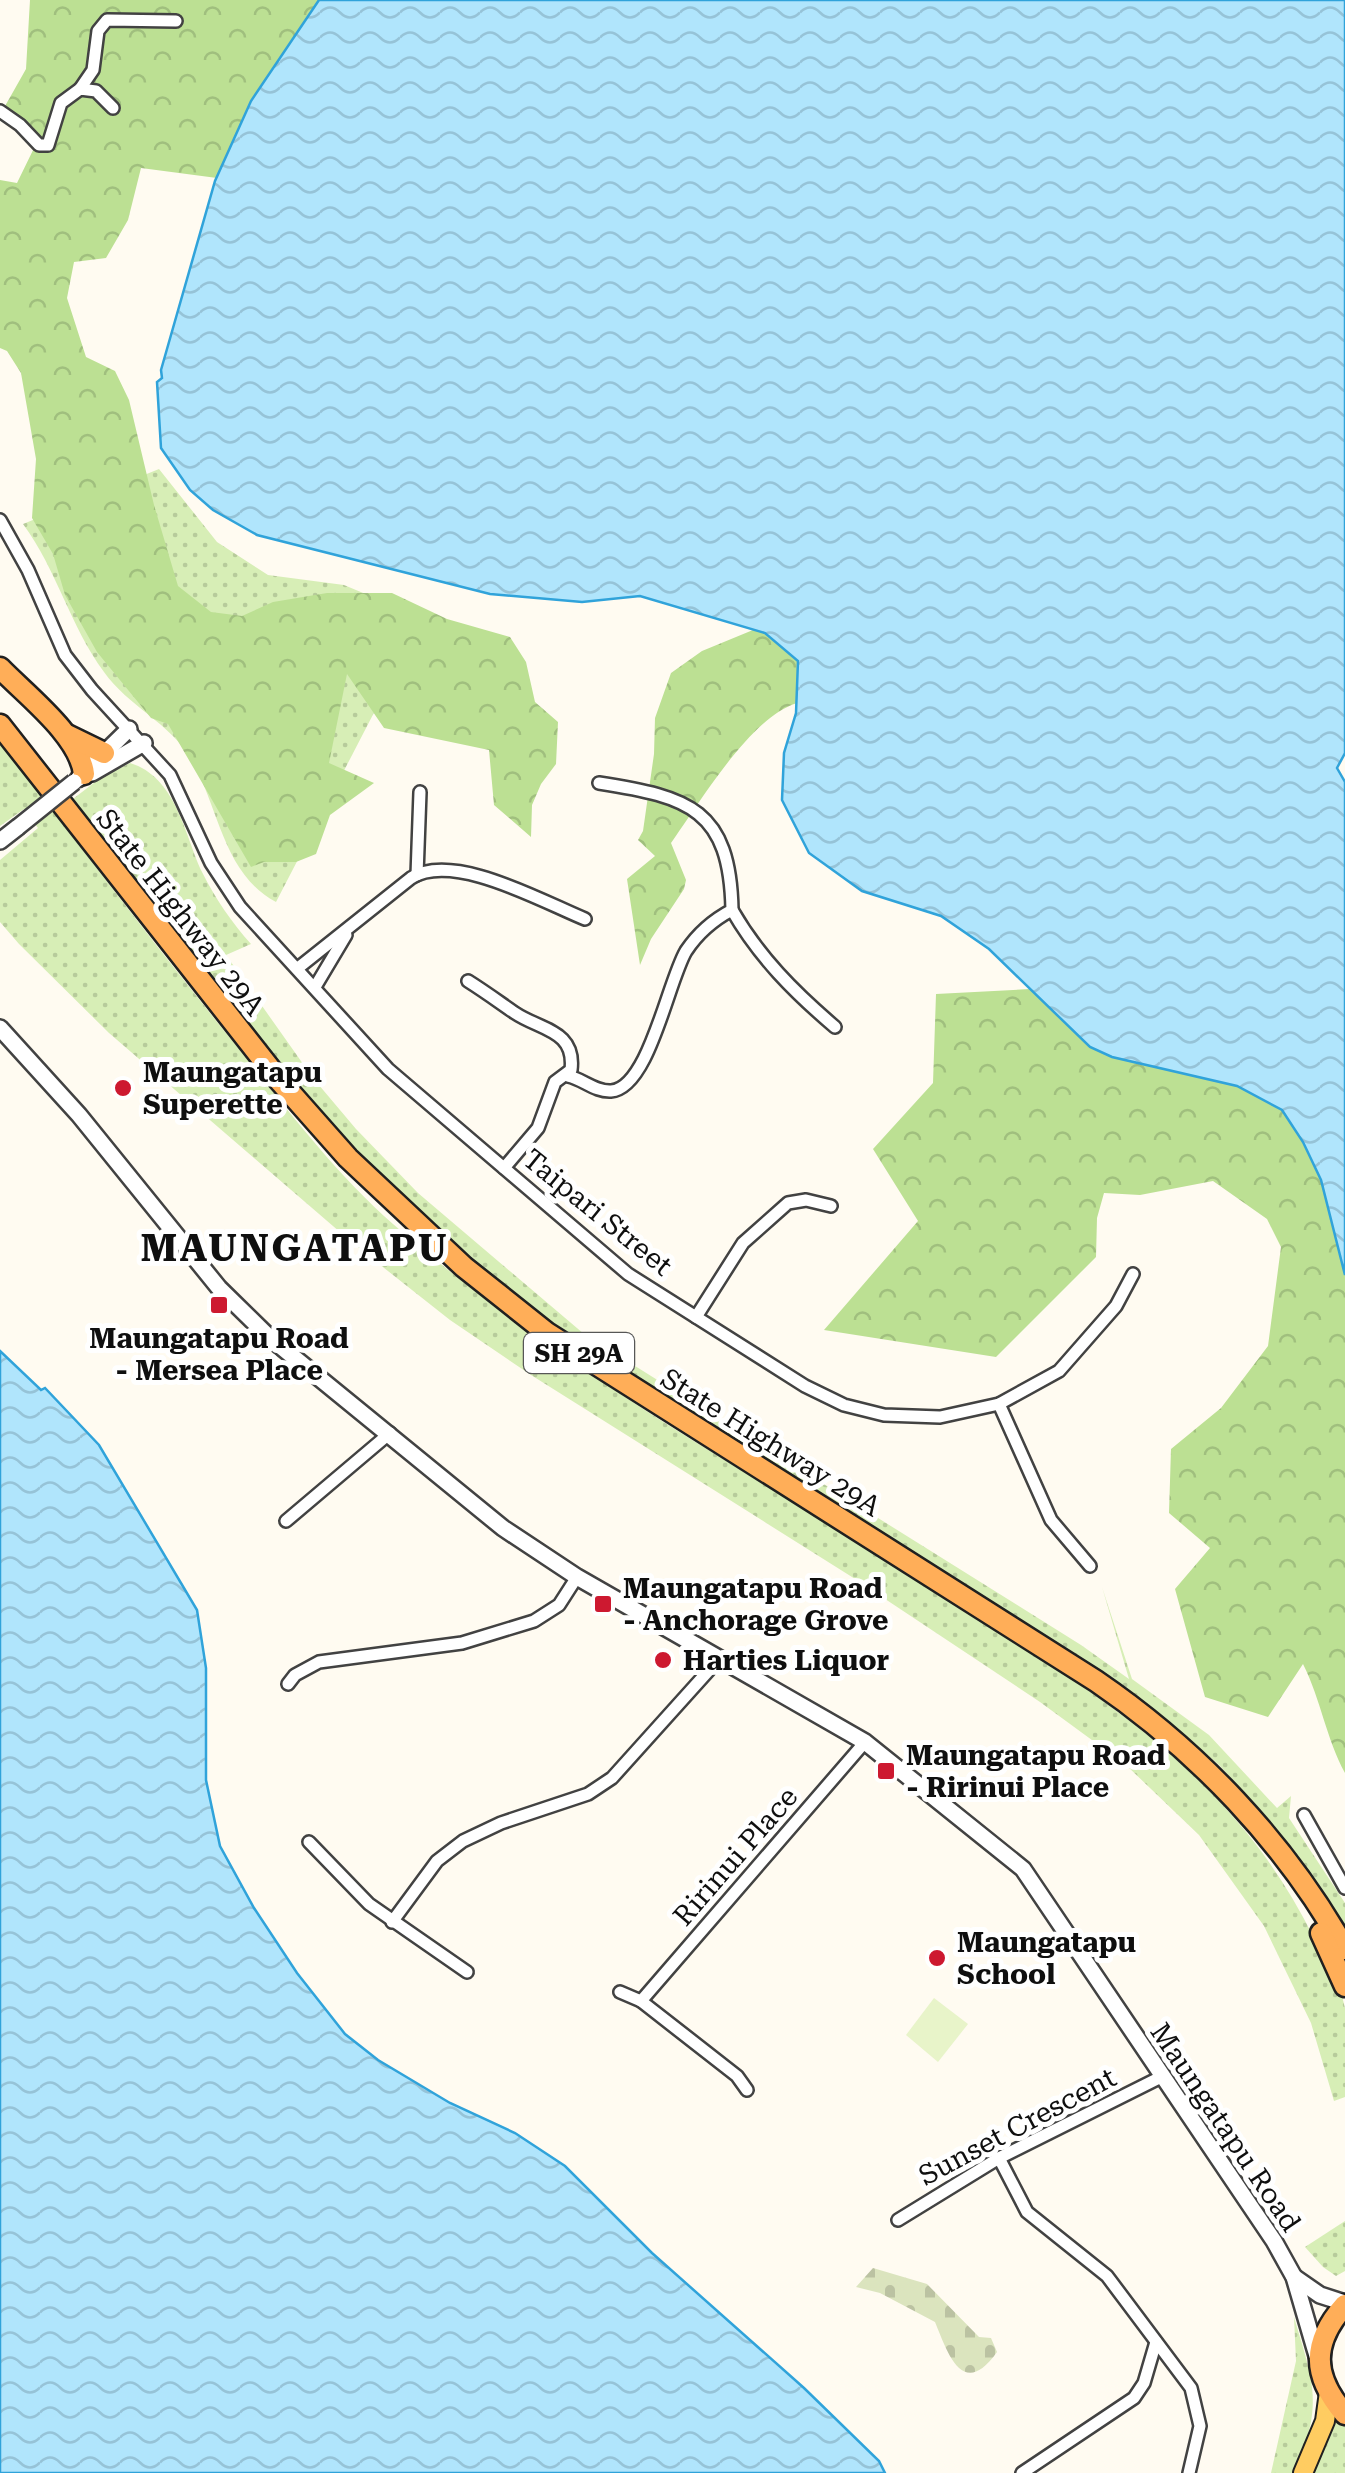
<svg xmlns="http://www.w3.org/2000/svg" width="1345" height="2473" viewBox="0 0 1345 2473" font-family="'Roboto Serif',serif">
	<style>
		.grass { fill: url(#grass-dots) }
		.forest { fill: url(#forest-crowns) }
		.cemetery { fill: url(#cemetery-stones) }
		.pitch { fill: #e8f4c9 }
		.water { fill: url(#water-waves); stroke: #30a3da; stroke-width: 2.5 }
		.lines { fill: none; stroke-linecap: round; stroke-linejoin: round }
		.minor-casing { stroke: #424242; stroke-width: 16 }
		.tertiary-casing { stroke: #424242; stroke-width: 20 }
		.primary-casing { stroke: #202020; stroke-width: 22 }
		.trunk-casing { stroke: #202020; stroke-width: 25 }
		.minor { stroke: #fff; stroke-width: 11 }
		.tertiary { stroke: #fff; stroke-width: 15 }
		.primary { stroke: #ffcc61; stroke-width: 18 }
		.trunk { stroke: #ffae58; stroke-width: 20 }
		.tertiary-bridge-casing { stroke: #424242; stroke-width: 20; stroke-linecap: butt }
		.tertiary-bridge { stroke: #fff; stroke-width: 15 }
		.poi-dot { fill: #cd1930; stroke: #fff; stroke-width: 4 }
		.labels { text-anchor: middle; stroke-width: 10; stroke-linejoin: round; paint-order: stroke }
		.shield { fill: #fff; stroke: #575757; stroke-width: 2.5 }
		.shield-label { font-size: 25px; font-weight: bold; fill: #0f0f0f }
		.street-label { font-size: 28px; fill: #0f0f0f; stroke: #fff }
		.poi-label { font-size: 28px; font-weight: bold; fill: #0f0f0f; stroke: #fff; text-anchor: start }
		.district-label { font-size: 38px; font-weight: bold; letter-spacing: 2.5px; fill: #0f0f0f; stroke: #fff }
	</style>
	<defs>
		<pattern id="grass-dots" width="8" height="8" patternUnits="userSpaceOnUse" patternTransform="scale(2.5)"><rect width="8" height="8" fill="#d7eeb6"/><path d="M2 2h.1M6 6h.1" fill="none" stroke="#b7cb9b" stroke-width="1.8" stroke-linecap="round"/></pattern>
		<pattern id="forest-crowns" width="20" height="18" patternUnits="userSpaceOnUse" patternTransform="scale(2.5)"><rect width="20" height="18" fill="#bce093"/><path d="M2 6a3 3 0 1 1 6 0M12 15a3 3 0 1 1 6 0" fill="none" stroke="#a0bf7e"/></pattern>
		<pattern id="cemetery-stones" width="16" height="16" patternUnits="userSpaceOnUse" patternTransform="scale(2.5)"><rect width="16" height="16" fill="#dbe4be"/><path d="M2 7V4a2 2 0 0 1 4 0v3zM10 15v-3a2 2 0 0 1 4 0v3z" fill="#bbc2a2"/></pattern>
		<pattern id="water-waves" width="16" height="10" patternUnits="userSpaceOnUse" patternTransform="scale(2.5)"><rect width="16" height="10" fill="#b0e5fc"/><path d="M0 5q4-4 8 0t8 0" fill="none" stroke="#96c3d7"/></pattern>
	</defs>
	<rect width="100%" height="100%" fill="#fffbf1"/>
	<g class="grass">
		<path d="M159 469 217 542 268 575 344 585 423 618 276 902C223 874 219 807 191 759 170 723 128 706 104 672 70 626 57 570 23 524Z"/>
		<path d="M0 743C81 847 160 952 243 1054 290 1113 336 1174 393 1224 485 1304 586 1373 689 1438 779 1493 867 1550 957 1606 1102 1696 1234 1777 1313 1936 1324 1959 1340 1983 1345 2008 1345 2036 1345 2069 1345 2097L1334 2101 1311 2023 1264 1926 1199 1835 1126 1765 1040 1702 852 1577 531 1375 450 1320 355 1245 109 1033 19 944 0 922V860L38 828 24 809 0 826Z"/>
		<path d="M130 763C176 777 184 833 202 872 215 898 232 923 251 944L226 955 313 1078 356 1129 418 1193 584 1334 1081 1645 1129 1679 1102 1587 1132 1679 1209 1735 1277 1808 1291 1796 1289 1818 1345 1903V1937L1268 1819 1219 1765 1144 1702 1094 1668 825 1503 542 1322 451 1248 352 1154 304 1099 69 802 99 779Z"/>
		<polygon points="1345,2221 1345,2271 1336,2276 1323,2267 1305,2247"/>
		<path d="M1294 2317C1314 2385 1324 2405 1294 2473H1271L1296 2361Z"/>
		<polygon points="1338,2417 1345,2424 1345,2473 1314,2473"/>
	</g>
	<g class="forest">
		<polygon points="30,0 319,0 251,101 217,178 141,168 128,220 106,258 74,262 67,298 86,357 115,371 129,400 154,505 178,586 211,612 242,616 273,602 327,593 392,593 447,619 510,637 526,662 535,702 558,722 556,764 541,784 532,805 531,837 494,805 489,750 384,728 347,674 329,763 374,783 330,815 316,854 296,862 264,862 251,867 168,724 151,718 97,652 65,595 53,554 32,518 36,459 21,373 7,351 0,348 0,180 17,183 37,142 0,115 26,69"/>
		<path d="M753 630 765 633 798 660 797 703C750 717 699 804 671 843L686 880 684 889 651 939 640 965 627 879 655 856 638 840 643 831 654 754 655 718 671 673 702 651Z"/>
		<path d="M1030 989 1090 1047 1112 1057 1237 1086 1282 1110 1303 1142 1321 1180 1345 1275V1773C1326 1738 1321 1700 1303 1664L1268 1717 1205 1697 1175 1589 1210 1548 1169 1513 1171 1449 1221 1408 1268 1346 1281 1247 1267 1219 1213 1181 1140 1195 1104 1193 1097 1218 1096 1257 996 1357 824 1330 918 1221 873 1149 933 1083 936 994Z"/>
	</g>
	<path class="cemetery" d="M873 2268 927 2284 979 2337 991 2338 997 2352C963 2400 948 2354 935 2322L880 2293 856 2287Z"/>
	<polygon class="pitch" points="934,1998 968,2024 938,2062 906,2035"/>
	<g class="water">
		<polygon points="319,0 1345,0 1345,753 1337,768 1345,782 1345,1275 1321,1180 1303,1142 1282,1110 1237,1086 1112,1057 1090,1047 989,949 941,916 862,891 809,853 782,800 784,753 796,713 798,661 765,633 640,596 582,602 490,594 257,535 213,510 190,490 161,448 157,382 162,378 161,370 215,181 251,101"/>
		<polygon points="0,1351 41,1390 45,1388 99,1445 197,1610 206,1668 206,1780 220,1846 254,1908 297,1973 345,2034 378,2060 450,2103 515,2133 565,2166 652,2253 804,2388 879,2461 885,2473 0,2473"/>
	</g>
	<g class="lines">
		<g class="minor-casing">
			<g id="minor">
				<polyline points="80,89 93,70 98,31 107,20 176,21"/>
				<polyline points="0,111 20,125 39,145 48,145 61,103 80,89 96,91 113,108"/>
				<polyline points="0,520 28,570 65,655 92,690 170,775 211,863 240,907 388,1069 628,1274 805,1386 844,1405 884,1415 940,1417 999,1404 1059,1371 1116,1306 1133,1274"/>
				<polyline points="417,875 420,792"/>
				<path d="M732 910C759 957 794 992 835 1027"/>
				<path d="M298 968 411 878C453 851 543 902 585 919"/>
				<path d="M468 981C484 991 499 1002 515 1013 540 1030 576 1030 571 1070L555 1082 538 1128 504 1168"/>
				<polyline points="315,987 346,935"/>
				<path d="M568 1076C583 1079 595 1092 611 1091 649 1088 668 981 686 951 698 933 713 920 732 910 730 809 689 797 599 783"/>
				<polyline points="696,1317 743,1243 788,1203 806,1200 831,1206"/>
				<polyline points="999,1404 1051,1520 1090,1566"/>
				<polyline points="286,1521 390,1433"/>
				<polyline points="288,1684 295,1675 319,1662 462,1643 534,1621 559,1605 577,1577"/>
				<polyline points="1304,1815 1345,1888"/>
				<polyline points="309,1842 369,1904 467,1972"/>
				<polyline points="392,1922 437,1861 463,1841 501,1823 588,1794 612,1778 720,1658"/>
				<polyline points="620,1992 641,2001 737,2076 747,2090"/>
				<polyline points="641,2001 865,1742"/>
				<polyline points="999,2158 1027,2212 1107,2276 1191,2388 1200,2426 1189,2473"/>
				<polyline points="898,2220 999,2158 1161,2077"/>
				<polyline points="1022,2473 1134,2398 1144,2383 1156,2342"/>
			</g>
		</g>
		<g class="tertiary-casing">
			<g id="tertiary">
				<polyline points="92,773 144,743"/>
				<polyline points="78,779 129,729"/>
				<polyline points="0,841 18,827"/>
				<polyline points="0,1028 79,1115 219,1288 269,1337 503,1528 577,1577 865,1742 1023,1869 1274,2241 1294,2277 1317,2356"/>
				<polyline points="1294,2277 1320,2295 1345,2303"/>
			</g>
		</g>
		<g class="primary-casing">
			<polyline id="primary" points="1303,2473 1325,2421 1329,2392"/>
		</g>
		<g class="trunk-casing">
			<g id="trunk">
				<path d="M0 668C26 695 80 736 84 774"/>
				<path d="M0 725 279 1080 348 1158 464 1267 547 1333 1096 1681C1197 1750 1285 1842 1345 1949"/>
				<polyline points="67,735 104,753"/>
				<polyline points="1321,1933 1345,1986"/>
				<path d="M1345 2305C1311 2343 1312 2376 1345 2414"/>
			</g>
		</g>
		<use href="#minor" class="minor"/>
		<use href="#tertiary" class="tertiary"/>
		<use href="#primary" class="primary"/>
		<use href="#trunk" class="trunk"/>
		<g class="tertiary-bridge-casing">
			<polyline id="tertiary-bridge" points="18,827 74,782"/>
		</g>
		<use href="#tertiary-bridge" class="tertiary-bridge"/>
	</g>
	<g class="poi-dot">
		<circle cx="123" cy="1088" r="10"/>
		<rect x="209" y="1295" width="20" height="20" rx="5"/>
		<rect x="593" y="1594" width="20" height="20" rx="5"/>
		<circle cx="663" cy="1660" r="10"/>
		<rect x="876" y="1761" width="20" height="20" rx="5"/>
		<circle cx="937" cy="1958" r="10"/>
	</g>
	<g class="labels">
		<rect class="shield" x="524" y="1333" width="110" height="40" rx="8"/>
		<g class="shield-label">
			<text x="579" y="1362">SH 29A</text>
		</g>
		<g class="street-label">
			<text transform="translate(181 912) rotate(52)" y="10">State Highway 29A</text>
			<text transform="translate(598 1212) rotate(39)" y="10">Taipari Street</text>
			<text transform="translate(771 1442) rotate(32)" y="10">State Highway 29A</text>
			<text transform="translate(735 1856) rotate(-49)" y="10">Ririnui Place</text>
			<text transform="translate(1017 2126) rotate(-28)" y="10">Sunset Crescent</text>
			<text transform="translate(1226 2127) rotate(56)" y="10">Maungatapu Road</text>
		</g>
		<g class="poi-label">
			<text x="143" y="1082">Maungatapu<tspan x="143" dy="32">Superette</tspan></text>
			<text x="219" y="1348" text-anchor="middle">Maungatapu Road<tspan x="219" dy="32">- Mersea Place</tspan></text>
			<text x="623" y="1598">Maungatapu Road<tspan x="623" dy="32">- Anchorage Grove</tspan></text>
			<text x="683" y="1670">Harties Liquor</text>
			<text x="906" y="1765">Maungatapu Road<tspan x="906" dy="32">- Ririnui Place</tspan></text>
			<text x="957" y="1952">Maungatapu<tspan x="957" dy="32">School</tspan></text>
		</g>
		<g class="district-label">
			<text x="295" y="1261">MAUNGATAPU</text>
		</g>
	</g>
</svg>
